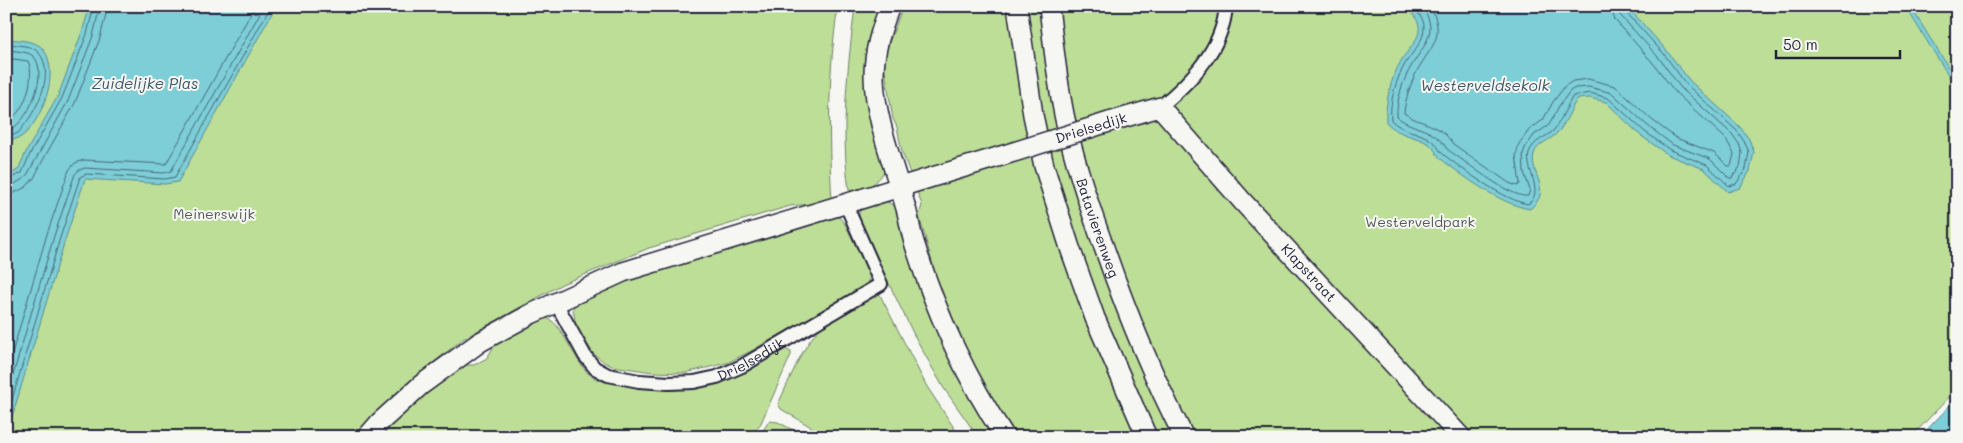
<svg xmlns="http://www.w3.org/2000/svg" width="1963" height="443" viewBox="0 0 1963 443" font-family="Mali,sans-serif">
	<style>
		.green { fill: #bdde97; stroke: #708069 }
		.water { fill: #7dced6; stroke: #598998 }
		.lines { fill: none; stroke-linecap: round; stroke-linejoin: round }
		.shore { stroke: #466779; stroke-width: 1 }
		.street-casing { stroke: #22223b; stroke-width: 16 }
		.secondary-casing { stroke: #22223b; stroke-width: 22 }
		.street { stroke: #f6f6f2; stroke-width: 12 }
		.secondary { stroke: #f6f6f2; stroke-width: 19 }
		.secondary-bridge-casing { stroke: #22223b; stroke-width: 22; stroke-linecap: butt }
		.secondary-bridge { stroke: #f6f6f2; stroke-width: 19 }
		.labels { text-anchor: middle; stroke-width: 4; stroke-linejoin: round; paint-order: stroke }
		.street-label { font-size: 14px; fill: #22223b; stroke: #f6f6f2 }
		.park-label { font-size: 14px; fill: #505a57; stroke: #f6f6f2 }
		.water-label { font-size: 15px; font-style: italic; fill: #3d566a; stroke: #f6f6f2 }
	</style>
	<rect width="100%" height="100%" fill="#f6f6f2"/>
	<filter id="ink" filterUnits="userSpaceOnUse"><feTurbulence type="fractalNoise" baseFrequency=".02" numOctaves="2"/><feDisplacementMap in="SourceGraphic" scale="10" xChannelSelector="R" yChannelSelector="G"/><feConvolveMatrix kernelMatrix="1 2 1 2 8 2 1 2 1" color-interpolation-filters="sRGB"/></filter>
	<g filter="url(#ink)">
		<g class="green">
			<path d="M6 6H838C828 71 828 136 832 202L790 206 649 248 562 284 463 339 405 385 354 437H6Z"/>
			<path d="M855 6H883L872 37 886 167C880 181 871 187 857 192L849 190C840 129 848 67 855 6Z"/>
			<polygon points="903,6 1957,6 1957,389 1911,437 1018,437 987,390 967,352 943,300 919,216 922,205 902,152 897,127 893,119 883,59"/>
			<polygon points="886,201 896,207 999,437 978,437 943,387 914,335 859,222 859,211 871,203"/>
			<polygon points="838,216 845,224 871,276 865,286 753,350 727,363 685,373 653,372 612,366 604,362 593,353 576,326 573,309 576,301 624,277"/>
			<path d="M879 293 926 385 960 437H828L781 409 778 404C790 380 804 340 825 324 842 312 861 302 879 293Z"/>
			<path d="M541 318C545 318 548 318 552 321 564 330 575 361 589 374 599 383 613 382 625 384 698 396 723 384 785 349L791 352V355L761 423 750 437H377L448 373 466 365H474L487 358 497 341Z"/>
			<polygon points="769,421 778,422 806,437 759,437"/>
		</g>
		<g class="water">
			<polygon points="90,6 276,6 178,182 165,184 85,179 65,240 6,437 6,176 18,170 26,152 58,96 82,32"/>
			<path d="M1406 6H1627L1667 51 1690 81 1740 127 1749 139 1754 152 1750 171 1740 188 1728 192 1704 169 1668 155 1640 135 1606 102 1590 98 1577 99C1571 109 1564 127 1557 133 1550 141 1537 143 1534 154 1529 175 1554 189 1530 209 1502 205 1464 177 1441 159 1436 155 1435 148 1429 144 1415 135 1400 137 1386 122 1385 101 1391 78 1401 61 1407 50 1421 39 1419 26 1418 19 1411 12 1406 6Z"/>
			<polygon points="1905,6 1910,6 1957,81 1957,89"/>
			<path d="M6 39C17 40 36 40 43 49 61 71 42 122 21 137 18 139 11 140 6 141Z"/>
			<polygon points="1957,398 1957,437 1920,437"/>
		</g>
		<g class="lines">
			<g class="shore">
				<path d="M1413 6C1417 12 1424 19 1424 26 1425 41 1412 52 1405 64 1396 80 1389 102 1391 120 1402 132 1420 131 1432 141 1438 145 1439 151 1444 155 1463 170 1506 201 1528 204 1545 192 1525 170 1529 153 1533 140 1546 138 1554 130 1560 122 1567 106 1573 96L1590 93 1608 98 1644 131 1670 150 1707 165 1729 186 1736 184 1746 169 1749 152 1744 141 1736 130 1686 84 1664 54 1625 11 1624 6"/>
				<path d="M1421 6C1440 30 1425 44 1412 65 1403 79 1396 101 1397 117 1418 132 1432 126 1448 150 1464 160 1511 199 1528 196L1530 190 1524 172 1523 154 1525 148 1534 135 1549 125 1559 106 1570 91 1575 88 1589 87 1612 93 1648 126 1673 145 1710 159 1729 178H1732L1740 167 1742 153 1739 144 1732 134 1681 88 1659 58 1620 15 1618 6"/>
				<path d="M1430 6C1447 38 1431 45 1417 71 1411 83 1405 99 1404 113 1424 127 1438 121 1453 144L1509 183 1517 186 1520 184 1516 155 1519 144 1529 130 1543 120 1553 102 1565 86 1573 81 1588 79 1615 86 1652 120 1676 138 1714 153 1728 166H1731L1734 154 1726 139 1676 93 1653 63 1615 20 1610 6"/>
				<path d="M6 44C16 45 33 45 39 53 55 72 38 108 25 124 23 127 20 131 18 133 15 135 9 135 6 136"/>
				<path d="M6 50C13 51 28 51 33 56 49 70 30 118 14 127 12 129 9 129 6 129"/>
				<path d="M6 58 28 61C36 77 24 117 6 121"/>
				<polyline points="6,180 22,173 30,154 62,98 87,34 94,6"/>
				<polyline points="6,186 13,185 26,177 68,101 93,36 100,6"/>
				<polyline points="6,194 14,193 26,187 34,178 43,160 75,103 100,38 108,6"/>
				<polyline points="6,374 47,234 69,170 75,163 84,160 166,164 255,6"/>
				<polyline points="6,399 54,236 75,174 79,170 85,168 164,173 171,171 264,6"/>
				<polyline points="6,420 60,238 80,177 86,174 165,179 175,177 271,6"/>
			</g>
			<g class="street-casing">
				<g id="street">
					<path d="M1160 107C1191 81 1223 49 1226 6"/>
					<path id="s1" d="M556 303 585 356 595 368 608 375 639 381 669 383 694 382 717 377 742 366 881 284 846 205"/>
				</g>
			</g>
			<g class="secondary-casing">
				<g id="secondary">
					<path d="M890 6C881 29 874 51 874 76 874 115 894 167 905 205 909 217 910 230 914 242 935 310 965 377 1005 437"/>
					<polyline points="1017,6 1033,115 1044,166 1070,248 1095,318 1147,437"/>
					<path id="s2" d="M1049 6C1053 43 1057 82 1065 119 1075 164 1090 209 1106 253 1128 316 1153 377 1184 437"/>
					<path id="s3" d="M1109 122 1160 107 1243 202 1461 437"/>
					<polyline points="367,437 380,422 421,385 480,342 531,314 623,272 1001,156"/>
				</g>
			</g>
			<use href="#street" class="street"/>
			<use href="#secondary" class="secondary"/>
			<g class="secondary-bridge-casing">
				<polyline id="secondary-bridge" points="1001,156 1109,122"/>
			</g>
			<use href="#secondary-bridge" class="secondary-bridge"/>
		</g>
	</g>
	<g class="labels">
		<g class="street-label">
			<text transform="translate(1091 128) rotate(-17)" y="5">Drielsedijk</text>
			<text dy="5" stroke="none"><textPath href="#s2" startOffset="228">Batavierenweg</textPath></text>
			<text dy="5" stroke="none"><textPath href="#s3" startOffset="276">Klapstraat</textPath></text>
			<text dy="5" stroke="none"><textPath href="#s1" startOffset="239">Drielsedijk</textPath></text>
		</g>
		<g class="park-label">
			<text x="214" y="219">Meinerswijk</text>
			<text x="1420" y="227">Westerveldpark</text>
		</g>
		<g class="water-label">
			<text x="145" y="89">Zuidelijke Plas</text>
			<text x="1485" y="91">Westerveldsekolk</text>
		</g>
	</g>
	<rect width="1963" height="443" fill="none" stroke="#f6f6f2" stroke-width="25"/>
	<rect x="12" y="12" width="1938" height="418" fill="none" stroke="#22223b" stroke-width="2" filter="url(#ink)"/>
	<path d="M1776 50v8h124v-8" fill="none" stroke="#22223b" stroke-width="2.5"/>
	<text x="1783" y="50" font-size="15" fill="#22223b" stroke="#f6f6f2" stroke-width="4" paint-order="stroke">50 m</text>
</svg>
